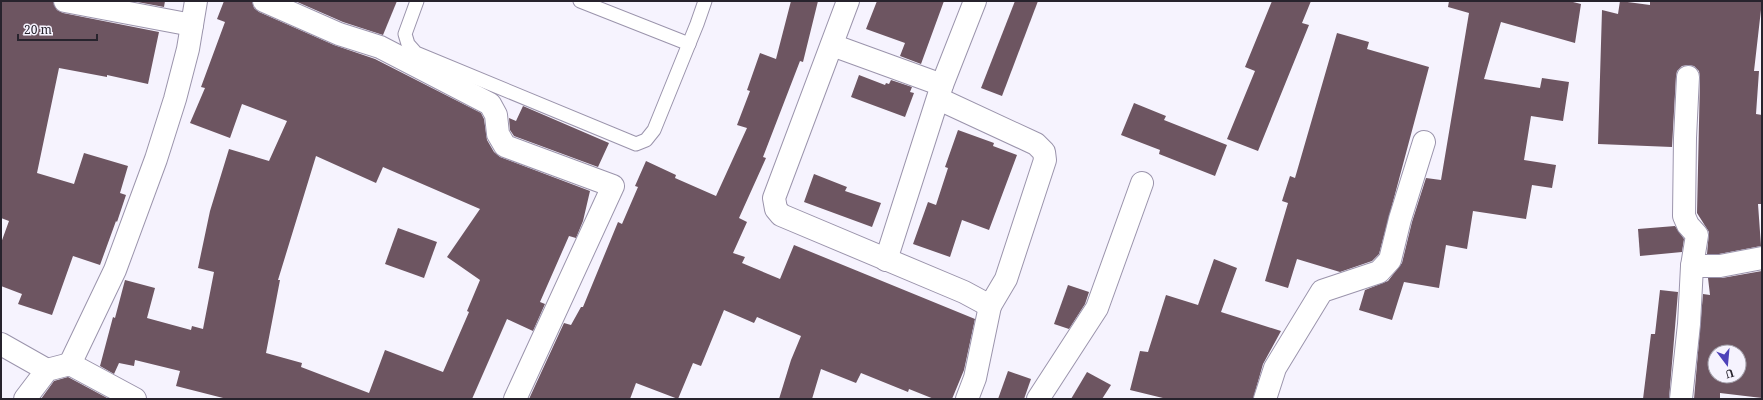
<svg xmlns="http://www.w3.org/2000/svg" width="1763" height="400" viewBox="0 0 1763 400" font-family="'Noto Serif',serif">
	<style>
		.building { fill: #6d5561; fill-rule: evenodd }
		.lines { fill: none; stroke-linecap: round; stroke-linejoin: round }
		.lane-casing { stroke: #9b94ac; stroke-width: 15 }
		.street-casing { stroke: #9b94ac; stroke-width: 24 }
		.lane { stroke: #fff; stroke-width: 13 }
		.street { stroke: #fff; stroke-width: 22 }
	</style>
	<rect width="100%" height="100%" fill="#f6f3fe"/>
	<g class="building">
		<polygon points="1,1 53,1 57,10 63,13 159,32 148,84 107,75 107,77 59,68 37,173 74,184 84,153 128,166 120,193 126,195 117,222 116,221 100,265 73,256 52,315 18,304 22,294 1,286 1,243 9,221 1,218"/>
		<polygon points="132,1 165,1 164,7"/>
		<path d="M224 1H252L254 8 259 12 334 45 375 59 481 113 484 119 487 140 494 152 500 157 590 191 583 221 576 238 569 236 540 302 545 304 533 331 507 319 472 399H227L176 386 180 371 135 360 134 366 119 363 114 374 100 366 113 317 115 318 125 280 155 288 147 318 191 330 192 326 203 329 214 272 198 268 210 211 229 149 269 161 287 121 242 104 230 138 190 123 205 88 201 87 225 22 217 19ZM316 156 376 183 383 167 480 209 447 257 480 280 467 311 469 312 443 372 385 350 369 393 301 367 302 363 266 353 280 280H278Z"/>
		<polygon points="295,1 397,1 383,35 343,22"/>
		<polygon points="791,1 818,1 803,62 800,61 763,157 766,158 739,218 747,222 733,253 745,257 742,263 780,279 794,245 975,319 964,370 952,399 934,399 909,389 908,392 861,373 856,383 821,369 812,399 779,399 791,360 801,336 757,317 754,323 724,310 701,366 693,363 678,399 636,383 630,399 529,399 564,323 571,325 581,307 583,307 618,222 622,224 638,187 635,186 646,161 676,175 675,178 716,196 747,128 737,125 750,91 747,90 760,53 776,59"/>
		<polygon points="877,1 944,1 921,64 900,56 905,43 866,29"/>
		<polygon points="1015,1 1038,1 1002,96 981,88"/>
		<polygon points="1272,1 1311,1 1302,23 1309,25 1258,151 1227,139 1255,71 1245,67"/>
		<polygon points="1449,1 1569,1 1581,4 1575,43 1501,22 1484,79 1540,88 1542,78 1569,82 1563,121 1531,116 1524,160 1556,165 1552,188 1532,185 1526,219 1473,211 1467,249 1446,245 1439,288 1404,282 1392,320 1359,310 1365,290 1388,281 1402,263 1412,222 1426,178 1441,180 1469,13 1448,7"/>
		<polygon points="1620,1 1650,5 1650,1 1762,1 1754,71 1759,71 1756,114 1762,115 1762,204 1758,204 1761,246 1719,254 1707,254 1709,232 1697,213 1700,78 1699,71 1694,66 1688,65 1682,66 1677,71 1676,76 1672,147 1598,144 1602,10 1618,14"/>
		<polygon points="1337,33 1369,42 1367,49 1429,67 1379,254 1372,261 1340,272 1297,259 1288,288 1265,281 1288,203 1282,201 1290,176 1295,178"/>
		<polygon points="859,75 885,85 886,83 889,84 891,80 912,87 910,92 914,93 905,117 851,97"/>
		<polygon points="1134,103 1166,116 1164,120 1227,145 1215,176 1159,154 1160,150 1121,135"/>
		<polygon points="523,106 609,143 598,167 514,136 510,130 509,118 516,121"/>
		<polygon points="958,130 994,143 993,146 1017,155 989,230 962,220 950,257 913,244 928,202 936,205 948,168 945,167"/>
		<polygon points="814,174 847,187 845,191 881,203 872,227 804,202"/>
		<polygon points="1675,226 1684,239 1682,252 1640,256 1638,229"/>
		<polygon points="398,228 437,242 424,278 385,264"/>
		<polygon points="1214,259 1237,268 1221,312 1281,331 1263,364 1253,399 1167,399 1130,390 1140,351 1148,352 1166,295 1198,305"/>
		<path d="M1762 271V398L1720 393V399H1694L1703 294 1710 295 1708 278H1722ZM1715 352H1739V376H1715Z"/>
		<polygon points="1068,285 1089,292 1085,304 1069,329 1054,324"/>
		<polygon points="1660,290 1678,292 1669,399 1643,399 1651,334 1655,334"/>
		<polygon points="1008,371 1031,379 1024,399 998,399"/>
		<polygon points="1087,372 1111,385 1102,399 1071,399"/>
		<polygon points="68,377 109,399 41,399 54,381"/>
	</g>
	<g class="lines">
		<g class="lane-casing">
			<g id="lane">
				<polyline points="417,1 405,34 408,44 416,53 636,144 646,140 654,130 697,24 705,1"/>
				<polyline points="580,1 689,44"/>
			</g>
		</g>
		<g class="street-casing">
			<g id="street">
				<polyline points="65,1 192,25"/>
				<polyline points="264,1 339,34 380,47 490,104 496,115 498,134 505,146 613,186 515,399"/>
				<polyline points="848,1 774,198 776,209 781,215 964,292 990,306 1006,279 1045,160 1044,152 1036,144 939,99"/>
				<polyline points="832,45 942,85"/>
				<polyline points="886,260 942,85 975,1"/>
				<polyline points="1692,266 1720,266 1762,258"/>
				<polyline points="1,344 47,370"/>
				<polyline points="70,364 115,270 156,159 175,99 188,49 196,1"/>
				<polyline points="25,399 47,370 70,364 135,399"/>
				<polyline points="967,399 975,378 990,306"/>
				<polyline points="1038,399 1097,308 1142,183"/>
				<polyline points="1265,399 1275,368 1322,291 1379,272 1390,260 1400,219 1424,142"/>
				<polyline points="1681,399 1689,324 1692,266 1697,235 1688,225 1684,216 1685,138 1688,77"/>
			</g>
		</g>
		<use href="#lane" class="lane"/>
		<use href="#street" class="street"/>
	</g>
	<rect width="1763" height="400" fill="none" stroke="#27232d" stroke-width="4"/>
	<g transform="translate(1727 364) rotate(164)"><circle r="19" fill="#f6f3fe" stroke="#a3a0aa"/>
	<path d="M0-3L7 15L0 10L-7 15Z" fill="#4e42b9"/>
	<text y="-6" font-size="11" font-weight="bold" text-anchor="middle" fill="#27232d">U</text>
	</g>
	<path d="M18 34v6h79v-6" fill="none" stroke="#27232d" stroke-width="2"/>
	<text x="24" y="34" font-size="12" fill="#27232d" stroke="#f6f3fe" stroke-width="3" paint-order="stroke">20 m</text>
</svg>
